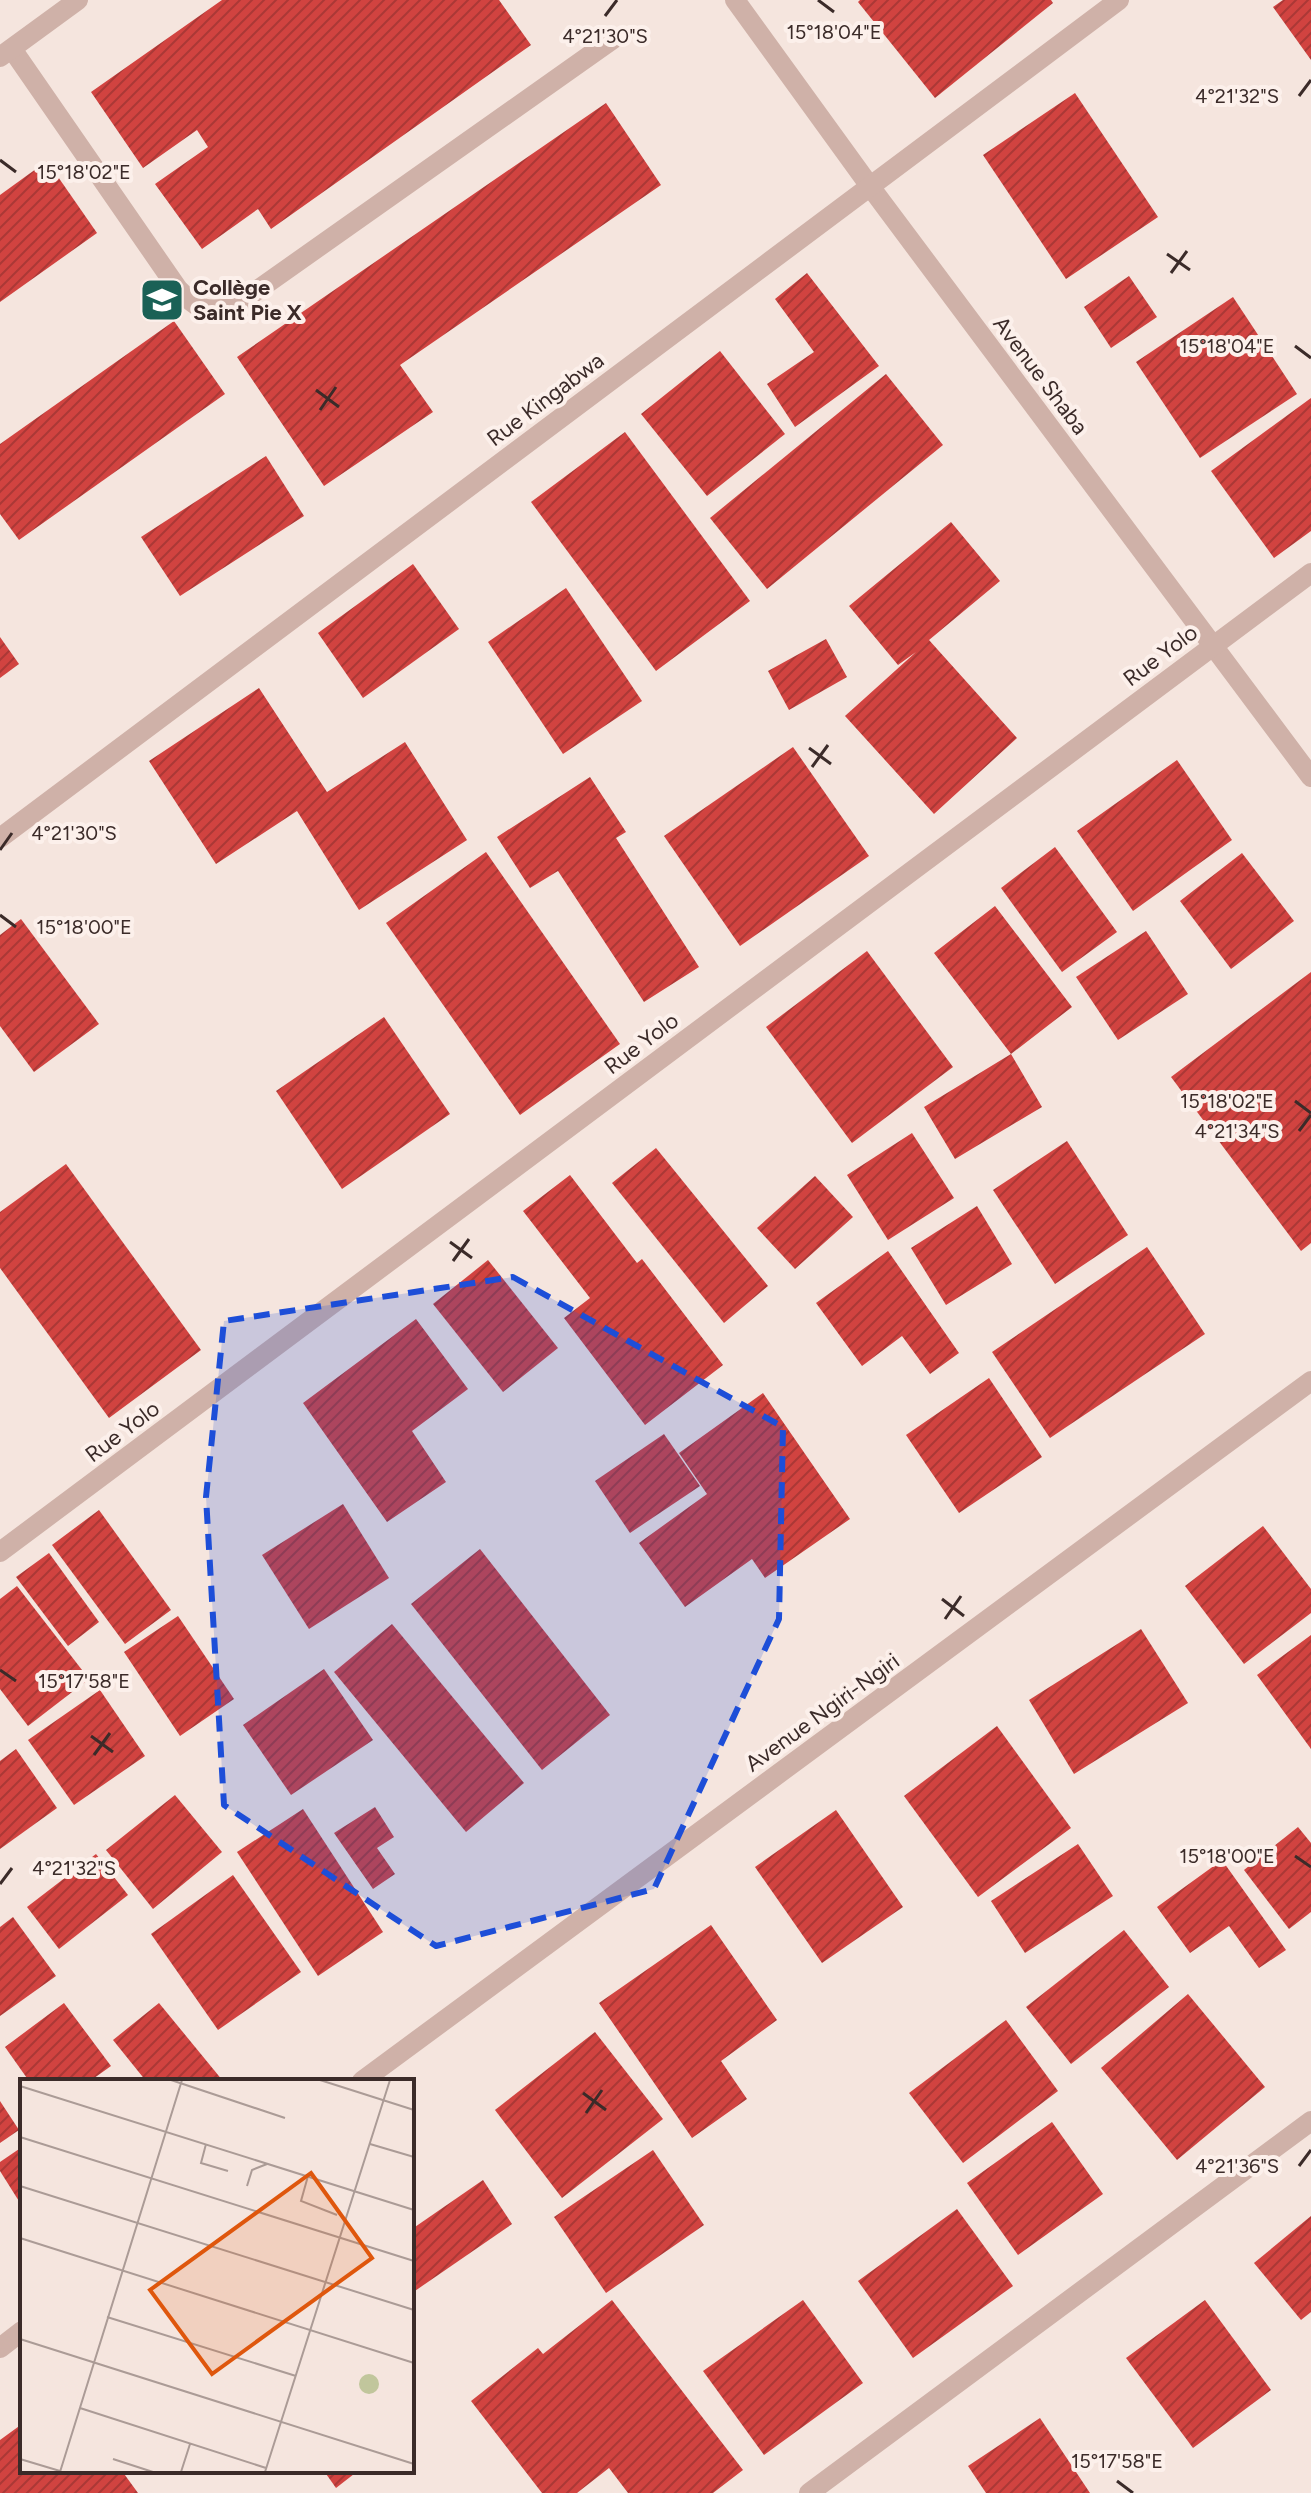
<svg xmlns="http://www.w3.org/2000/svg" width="1311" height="2493" viewBox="0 0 1311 2493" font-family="Figtree,sans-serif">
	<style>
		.building { fill: url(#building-hatch) }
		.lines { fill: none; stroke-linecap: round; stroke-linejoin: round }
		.minor { stroke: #cfb1a8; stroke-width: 20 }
		.marked { fill: #1d4ed8; fill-opacity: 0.2; stroke: #1d4ed8; stroke-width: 6; stroke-dasharray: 16 10; stroke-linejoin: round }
		.ticks { fill: none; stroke: #3b2b29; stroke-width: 3 }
		.labels { text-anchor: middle; stroke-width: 8; stroke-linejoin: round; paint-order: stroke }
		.poi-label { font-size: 22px; font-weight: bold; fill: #3b2b29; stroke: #fcf0eb; text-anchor: start }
		.street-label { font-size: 22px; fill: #3b2b29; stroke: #fcf0eb }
		.inset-road { fill: none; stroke: #ab9b96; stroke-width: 2 }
		.view { fill: #df570d; fill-opacity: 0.15; stroke: #df570d; stroke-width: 4 }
		.inset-edge { fill: none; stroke: #3b2b29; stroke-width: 4 }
		.ticks-label { font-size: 20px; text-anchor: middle; fill: #3b2b29; stroke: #fcf0eb; stroke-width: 8; stroke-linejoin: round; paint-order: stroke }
	</style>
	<defs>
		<pattern id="building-hatch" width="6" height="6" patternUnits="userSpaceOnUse" patternTransform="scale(2)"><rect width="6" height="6" fill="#d14340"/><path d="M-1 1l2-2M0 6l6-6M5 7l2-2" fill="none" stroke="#ab3836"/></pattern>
	</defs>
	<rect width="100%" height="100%" fill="#f5e5de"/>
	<g class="building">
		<polygon points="222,0 499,0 531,45 271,229 258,209 202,249 155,184 208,147 197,130 143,168 91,92"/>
		<polygon points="860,0 1051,0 1053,3 935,98 858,2"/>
		<polygon points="1283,0 1311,0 1311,60 1273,7"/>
		<polygon points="1075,93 1158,217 1066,279 983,155"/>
		<polygon points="606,103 661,185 400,365 433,412 324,486 237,357"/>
		<polygon points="47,161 97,233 0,302 0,195"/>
		<polygon points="807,273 879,366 795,427 767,384 814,352 775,299"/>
		<polygon points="1129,276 1157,317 1111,348 1084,307"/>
		<polygon points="1233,297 1297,394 1200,458 1136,362"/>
		<polygon points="174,321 225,394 19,540 0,514 0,444"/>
		<polygon points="720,351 785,434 707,496 641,414"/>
		<polygon points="886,374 943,445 767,589 710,518"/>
		<polygon points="1311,398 1311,531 1274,558 1211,471"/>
		<polygon points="625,432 750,601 656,671 531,502"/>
		<polygon points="266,456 304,516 180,596 141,537"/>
		<polygon points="951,522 1000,581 929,640 1017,738 934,814 845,716 916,652 898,665 849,606"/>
		<polygon points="413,564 459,629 363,698 318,633"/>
		<polygon points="566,588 642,701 563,754 488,642"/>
		<polygon points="0,637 19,664 0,678"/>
		<polygon points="826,639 847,677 789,710 768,671"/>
		<polygon points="259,688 327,792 405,742 467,840 359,910 297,811 216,864 149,761"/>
		<polygon points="793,747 869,856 740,946 664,836"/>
		<polygon points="1177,760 1232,840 1133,911 1077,831"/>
		<polygon points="590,777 626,832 616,838 699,967 644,1002 558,871 530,888 497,837"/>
		<polygon points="1055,847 1117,932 1062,972 1001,888"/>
		<polygon points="486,852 620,1044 520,1115 386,923"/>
		<polygon points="1242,853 1294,921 1231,969 1180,901"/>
		<polygon points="995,906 1072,1007 1011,1054 1042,1107 955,1159 924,1107 1011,1054 934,953"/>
		<polygon points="21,919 99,1024 34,1072 0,1026 0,935"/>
		<polygon points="1146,931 1188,994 1118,1040 1076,977"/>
		<polygon points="867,951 953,1067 852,1143 766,1027"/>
		<polygon points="1311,972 1311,1243 1301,1251 1171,1077"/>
		<polygon points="384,1017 450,1114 342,1189 276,1091"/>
		<polygon points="912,1133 954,1198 888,1240 847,1175"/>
		<polygon points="1067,1141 1128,1235 1055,1284 993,1190"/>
		<polygon points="656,1148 768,1286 724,1323 612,1183"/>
		<polygon points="66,1164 201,1350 109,1418 0,1268 0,1212"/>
		<polygon points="570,1175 637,1263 642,1259 723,1365 645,1425 564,1318 590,1298 523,1211"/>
		<polygon points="815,1176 853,1217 795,1269 757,1228"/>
		<polygon points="977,1206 1012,1264 946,1305 911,1248"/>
		<polygon points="1147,1247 1205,1334 1050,1438 992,1352"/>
		<polygon points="888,1251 959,1353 930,1374 902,1336 862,1366 816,1303"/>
		<polygon points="488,1260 558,1348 503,1392 433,1304"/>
		<polygon points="416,1319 468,1389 412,1431 446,1482 387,1522 303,1403"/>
		<polygon points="989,1378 1042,1457 959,1513 906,1435"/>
		<polygon points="763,1393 850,1519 765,1578 752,1559 685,1607 639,1543 707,1494 679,1453"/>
		<polygon points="664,1434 700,1486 630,1533 595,1481"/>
		<polygon points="343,1504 389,1578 309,1629 262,1555"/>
		<polygon points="99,1510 171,1610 125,1644 52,1545"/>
		<polygon points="1263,1526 1311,1589 1311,1613 1244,1664 1185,1586"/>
		<polygon points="480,1549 610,1715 542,1770 411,1604"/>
		<polygon points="49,1553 99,1622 68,1646 16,1577"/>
		<polygon points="17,1586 89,1679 28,1726 0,1689 0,1599"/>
		<polygon points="178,1616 234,1699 180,1736 124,1652"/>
		<polygon points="392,1624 524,1783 466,1832 334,1672"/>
		<polygon points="1141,1629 1188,1703 1074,1774 1029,1700"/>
		<polygon points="1311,1635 1311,1749 1257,1675"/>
		<polygon points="324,1669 373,1740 291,1795 243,1725"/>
		<polygon points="100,1690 145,1756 74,1805 28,1740"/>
		<polygon points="997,1726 1071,1828 978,1897 904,1796"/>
		<polygon points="16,1749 57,1808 0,1849 0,1761"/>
		<polygon points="175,1795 222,1852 153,1909 106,1850"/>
		<polygon points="375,1807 394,1837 377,1848 395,1874 373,1889 334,1833"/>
		<polygon points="303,1809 383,1932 318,1976 237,1852"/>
		<polygon points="836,1810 903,1907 822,1963 755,1867"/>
		<polygon points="1298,1827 1311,1843 1311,1912 1289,1929 1244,1870"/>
		<polygon points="1078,1844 1113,1896 1025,1953 991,1901"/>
		<polygon points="96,1854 128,1895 59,1949 27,1907"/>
		<polygon points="1222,1860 1286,1950 1259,1968 1229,1926 1190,1953 1157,1907"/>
		<polygon points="233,1875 301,1972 218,2030 151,1934"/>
		<polygon points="13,1917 56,1976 0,2016 0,1927"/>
		<polygon points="711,1925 777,2020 721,2061 747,2099 692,2138 599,2003"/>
		<polygon points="1124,1930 1169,1987 1071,2064 1026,2007"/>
		<polygon points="1188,1994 1265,2087 1177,2160 1101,2068"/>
		<polygon points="64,2003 111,2066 90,2081 29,2081 5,2047"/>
		<polygon points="159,2003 223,2081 146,2081 113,2040"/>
		<polygon points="1006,2020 1058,2091 963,2163 909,2093"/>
		<polygon points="595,2032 663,2119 562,2198 495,2110"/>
		<polygon points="0,2101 19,2130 0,2143"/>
		<polygon points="1052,2122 1103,2194 1018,2255 967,2183"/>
		<polygon points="22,2147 22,2206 0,2171 0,2162"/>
		<polygon points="653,2150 704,2225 606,2293 554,2217"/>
		<polygon points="483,2180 512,2224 412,2293 412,2229"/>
		<polygon points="957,2209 1013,2286 913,2358 858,2281"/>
		<polygon points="1311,2216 1311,2312 1301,2320 1254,2263"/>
		<polygon points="612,2300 743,2470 713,2493 628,2493 609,2468 577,2493 542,2493 471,2401 538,2348 543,2354"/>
		<polygon points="803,2300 863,2383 764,2455 703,2371"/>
		<polygon points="1205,2300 1271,2390 1193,2448 1126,2358"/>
		<polygon points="1040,2418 1090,2493 986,2493 968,2466"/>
		<polygon points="22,2424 22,2471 122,2471 138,2493 0,2493 0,2440"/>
		<polygon points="324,2471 352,2471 354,2474 336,2488"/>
	</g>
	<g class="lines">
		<g class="minor">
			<polyline points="735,0 869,185 1311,777"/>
			<path d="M12 49 178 289C198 310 204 312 232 308L613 39"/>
			<polyline points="0,57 78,0"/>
			<polyline points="0,838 1119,0"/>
			<polyline points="0,1552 1311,573"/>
			<polyline points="362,2081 1311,1381"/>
			<polyline points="0,2348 22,2331"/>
			<polyline points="809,2493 1311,2121"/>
		</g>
	</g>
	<path class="marked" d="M513 1277 783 1427 779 1619 654 1889 436 1946 224 1805 206 1497 224 1321Z"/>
	<path class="ticks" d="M818 0 834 12M605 16 617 0M1299 96 1311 80M0 160 16 172M1167 254 1190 270M1171 273 1187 251M1295 346 1311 358M316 390 339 407M320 410 336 387M809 748 831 764M812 767 828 745M0 850 12 833M0 915 16 927M1295 1101 1311 1113M1299 1131 1311 1115M450 1242 472 1258M453 1261 469 1239M942 1599 964 1616M945 1619 961 1596M0 1670 16 1681M91 1736 113 1752M94 1755 110 1733M1295 1856 1311 1867M0 1884 12 1868M583 2093 606 2110M586 2113 602 2090M1299 2166 1311 2150M1117 2481 1133 2493"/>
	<defs>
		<g id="school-square" transform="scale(2.3)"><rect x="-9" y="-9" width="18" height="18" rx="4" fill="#1a6156" stroke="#fcf0eb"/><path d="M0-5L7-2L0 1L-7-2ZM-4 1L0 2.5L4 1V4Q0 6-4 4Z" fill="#fff"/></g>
	</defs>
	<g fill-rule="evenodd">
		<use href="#school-square" x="162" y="300"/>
	</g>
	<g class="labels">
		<g class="poi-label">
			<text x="193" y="295">Collège<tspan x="193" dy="25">Saint Pie X</tspan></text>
		</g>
		<g class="street-label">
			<text transform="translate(1041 375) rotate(53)" y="8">Avenue Shaba</text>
			<text transform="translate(545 399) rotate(-37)" y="8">Rue Kingabwa</text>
			<text transform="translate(1160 655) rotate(-37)" y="8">Rue Yolo</text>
			<text transform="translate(641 1043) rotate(-37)" y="8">Rue Yolo</text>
			<text transform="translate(122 1431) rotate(-37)" y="8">Rue Yolo</text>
			<text transform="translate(822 1712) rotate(-36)" y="8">Avenue Ngiri-Ngiri</text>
		</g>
	</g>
	<g transform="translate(20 2079)">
		<rect width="394" height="394" fill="#f5e5de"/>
		<path d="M339 305a10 10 0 1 1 20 0a10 10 0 1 1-20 0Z" fill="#c1c69c"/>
		<path class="inset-road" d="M151 1 265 39M300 1 394 31M0 7 394 131M0 58 394 182M186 65 181 84 208 92M350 65 394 78M288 97 281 122 317 136M0 107 394 231M227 107 232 91 247 85M0 159 394 284M87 238 276 297M0 260 394 385M60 329 246 389M0 380 40 392M93 380 133 393M40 393 162 1M161 393 170 365M245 393 370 1"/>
		<path class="view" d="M291 94 352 179 192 295 130 211Z"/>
		<rect width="394" height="394" class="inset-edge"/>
	</g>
	<g class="ticks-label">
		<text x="834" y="39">15°18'04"E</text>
		<text x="605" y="43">4°21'30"S</text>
		<text x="1237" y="103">4°21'32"S</text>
		<text x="84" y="179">15°18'02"E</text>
		<text x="1227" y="353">15°18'04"E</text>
		<text x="74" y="840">4°21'30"S</text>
		<text x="84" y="934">15°18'00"E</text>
		<text x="1227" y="1108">15°18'02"E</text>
		<text x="1237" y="1138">4°21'34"S</text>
		<text x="84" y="1688">15°17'58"E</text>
		<text x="1227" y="1863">15°18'00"E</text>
		<text x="74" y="1875">4°21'32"S</text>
		<text x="1237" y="2173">4°21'36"S</text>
		<text x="1117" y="2468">15°17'58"E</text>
	</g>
</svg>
